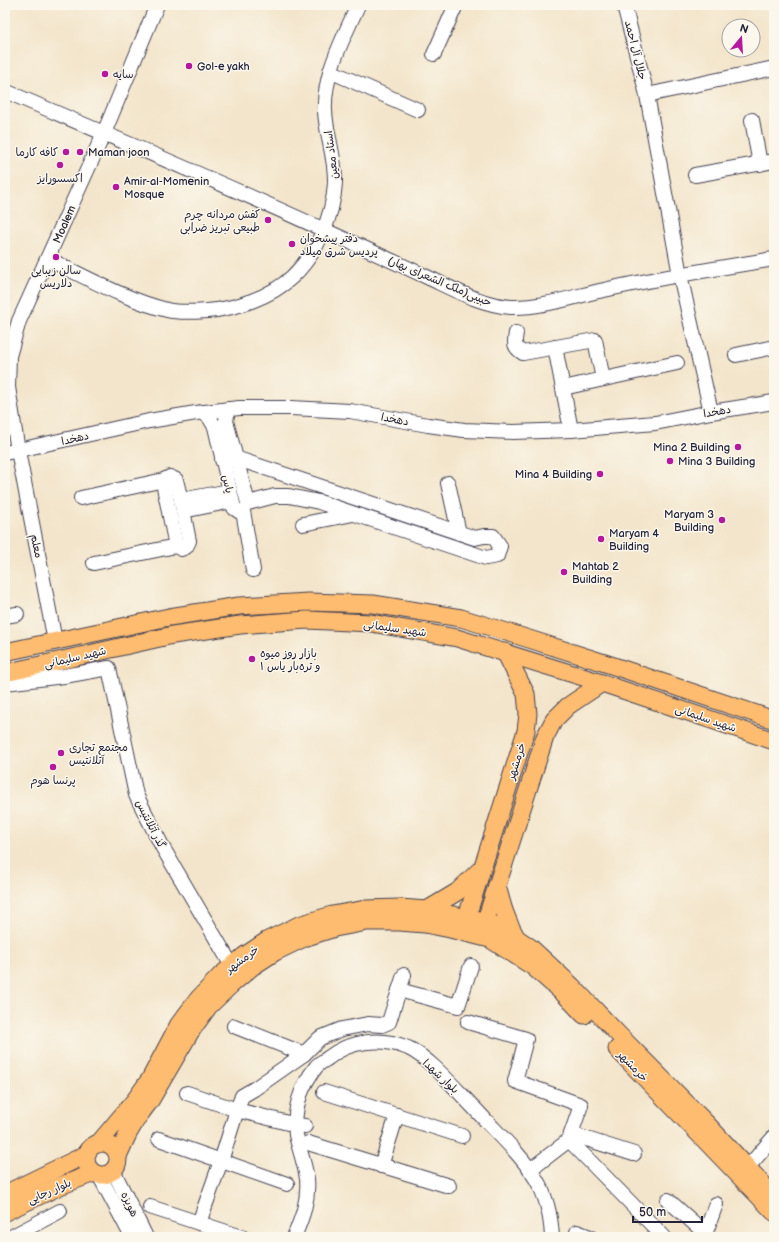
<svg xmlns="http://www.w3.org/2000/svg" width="779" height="1242" viewBox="0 0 779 1242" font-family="'Balsamiq Sans','Playpen Sans Arabic',sans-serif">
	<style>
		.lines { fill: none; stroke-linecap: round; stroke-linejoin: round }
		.minor-casing { stroke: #413f51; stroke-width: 16 }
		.major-casing { stroke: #413f51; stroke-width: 19 }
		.minor { stroke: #fff; stroke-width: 14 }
		.major { stroke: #febc70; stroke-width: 17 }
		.poi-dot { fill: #b5179e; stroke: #fbf7ec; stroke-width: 1.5 }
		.labels { text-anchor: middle; stroke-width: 3; stroke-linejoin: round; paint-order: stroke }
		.street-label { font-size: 11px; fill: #22223b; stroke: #fbf7ec }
		.poi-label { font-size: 11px; fill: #22223b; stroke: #fbf7ec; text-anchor: start }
	</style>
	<rect width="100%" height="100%" fill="#fbf7ec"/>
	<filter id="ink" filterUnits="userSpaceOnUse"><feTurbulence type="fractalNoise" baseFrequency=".025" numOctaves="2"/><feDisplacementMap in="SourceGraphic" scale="8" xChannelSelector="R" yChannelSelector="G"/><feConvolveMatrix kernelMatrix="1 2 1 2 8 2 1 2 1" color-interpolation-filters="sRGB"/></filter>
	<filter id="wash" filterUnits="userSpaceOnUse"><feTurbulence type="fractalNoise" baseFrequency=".012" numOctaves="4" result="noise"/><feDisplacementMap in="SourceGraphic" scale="16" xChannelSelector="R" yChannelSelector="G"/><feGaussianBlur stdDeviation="0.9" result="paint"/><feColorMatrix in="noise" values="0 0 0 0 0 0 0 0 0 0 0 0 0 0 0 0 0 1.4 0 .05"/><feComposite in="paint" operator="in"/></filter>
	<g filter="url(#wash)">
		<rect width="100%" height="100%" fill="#f3e5cb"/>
	</g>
	<g filter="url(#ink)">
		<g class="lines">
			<g class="minor-casing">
				<g id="minor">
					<polyline points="624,5 647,95 680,275 711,412"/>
					<polyline points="434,54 456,5"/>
					<polyline points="330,71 418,110"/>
					<path d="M5 91C115 138 225 184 333 234 364 248 395 262 427 277 453 289 481 305 511 307 542 308 575 296 604 290 660 277 717 268 774 259"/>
					<polyline points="647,95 774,68"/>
					<polyline points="752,120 760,164"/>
					<polyline points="695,175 774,161"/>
					<path d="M48 259C86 277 126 300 167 310 179 313 194 312 207 311 235 309 271 297 292 277 317 253 333 217 335 183 336 158 326 135 325 111 323 74 344 38 358 5"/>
					<path d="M516 333C514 344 514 347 523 353L595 340 603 379"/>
					<polyline points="555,347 571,430"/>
					<polyline points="736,355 774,347"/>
					<polyline points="563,388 677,363"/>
					<polyline points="202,412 209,417 215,427 234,508 240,512 243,511 253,570"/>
					<polyline points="5,453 149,421 196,413 239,408 291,408 350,411 428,425 464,430 513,432 571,430 655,423 711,412 774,402"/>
					<polyline points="222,460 235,458 475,538 484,536 493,536 500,546 497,556 486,558 319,502 289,496 275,496 248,503 226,421 228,409"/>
					<polyline points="164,480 164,487 176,546"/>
					<polyline points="448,483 459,533"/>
					<polyline points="81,498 164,480 170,477 176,480 181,500 189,541 186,547 181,549 176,546 94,563"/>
					<polyline points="181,500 230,491"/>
					<polyline points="183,511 232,501"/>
					<polyline points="303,524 353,514"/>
					<polyline points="5,616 17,614"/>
					<polyline points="55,641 18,451 8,387 9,356 19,321 104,133 157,5"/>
					<polyline points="5,683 64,676 109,668 136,795 163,848 232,966"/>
					<polyline points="399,990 458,1006 471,966"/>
					<polyline points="468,1022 526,1039 515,1081 581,1105 569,1140 530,1170"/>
					<polyline points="234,1026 304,1054"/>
					<polyline points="324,1092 462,1136"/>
					<polyline points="187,1093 237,1110 242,1096 254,1089 304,1054 320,1038 342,1029 368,1024 382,1025 389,1022 404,975"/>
					<polyline points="571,1134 634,1154"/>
					<polyline points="159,1139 287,1184"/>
					<polyline points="569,1140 664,1237"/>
					<polyline points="308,1143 449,1186"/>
					<polyline points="381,1166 397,1115"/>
					<polyline points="748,1167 774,1137"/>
					<polyline points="113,1170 146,1237"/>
					<polyline points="99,1175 132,1237"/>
					<polyline points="668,1200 705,1233"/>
					<polyline points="150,1207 242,1237"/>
					<polyline points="199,1223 221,1161 237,1110 296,1125 305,1126"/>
					<polyline points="577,1232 590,1237"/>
					<polyline points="11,1237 60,1211"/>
					<path d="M294 1237C302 1218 309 1200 307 1179 305 1164 299 1149 296 1135 293 1110 301 1086 316 1067 319 1063 324 1061 328 1058 350 1040 382 1037 408 1048 430 1058 459 1093 477 1111 497 1133 521 1154 536 1179 547 1197 551 1217 552 1237"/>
					<polyline points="704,1237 716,1204"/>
				</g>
			</g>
			<g class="major-casing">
				<g id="major">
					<polyline points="5,652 169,617 239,606 308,602 373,604 461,618 510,633 608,664 774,720"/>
					<polyline points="5,673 173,635 240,625 307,620 371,623 457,638 602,683 774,741"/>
					<path d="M497 885C502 905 506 920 516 937"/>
					<polyline points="427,910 457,892 481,869"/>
					<polyline points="463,929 526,731 528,714 526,694 505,652"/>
					<polyline points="482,932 545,737 554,720 568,706 602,683"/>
					<polyline points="617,1049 774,1212"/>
					<circle cx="102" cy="1159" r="16"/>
					<polyline points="98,1144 135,1100 150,1079 179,1024 199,998 221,975 244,956 268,940 299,925 332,915 366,909 400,908 427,910 485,921 502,928 530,947 573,987 619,1035 707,1124 774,1196"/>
					<polyline points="118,1156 128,1134 138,1117 150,1101 191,1031 209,1006 231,985 252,967 275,952 304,938 335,928 367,922 399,922 425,924 450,929 490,939 532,966 566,996 584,1015"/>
					<polyline points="5,1194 87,1154"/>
					<polyline points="5,1212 60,1186 94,1173"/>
				</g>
			</g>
			<use href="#minor" class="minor"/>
			<use href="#major" class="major"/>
		</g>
	</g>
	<g class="poi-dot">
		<circle cx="189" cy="66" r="4"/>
		<circle cx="105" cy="74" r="4"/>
		<circle cx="66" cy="152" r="4"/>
		<circle cx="80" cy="152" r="4"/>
		<circle cx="60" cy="165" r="4"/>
		<circle cx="116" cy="187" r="4"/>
		<circle cx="268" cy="220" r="4"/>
		<circle cx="292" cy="244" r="4"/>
		<circle cx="56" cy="257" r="4"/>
		<circle cx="738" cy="447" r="4"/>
		<circle cx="670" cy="461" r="4"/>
		<circle cx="600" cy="474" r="4"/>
		<circle cx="722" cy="520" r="4"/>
		<circle cx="601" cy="539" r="4"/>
		<circle cx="564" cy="572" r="4"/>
		<circle cx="252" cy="659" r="4"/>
		<circle cx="61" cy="753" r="4"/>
		<circle cx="53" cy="767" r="4"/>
	</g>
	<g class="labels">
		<g class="street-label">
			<text transform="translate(636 50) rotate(76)" y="4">جلال آل احمد</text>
			<text transform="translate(331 155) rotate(-97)" y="4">استاد معین</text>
			<text transform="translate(64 224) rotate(-66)" y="4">Moalem</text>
			<text transform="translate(440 281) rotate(23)" y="4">حبیبی(ملک الشعرای بهار)</text>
			<text transform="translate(717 411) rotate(-10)" y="4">دهخدا</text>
			<text transform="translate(395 419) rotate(11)" y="4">دهخدا</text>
			<text transform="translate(75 438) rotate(-13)" y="4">دهخدا</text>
			<text transform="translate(228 484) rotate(77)" y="4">یاس</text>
			<text transform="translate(37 546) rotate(79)" y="4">معلم</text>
			<text transform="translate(395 628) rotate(8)" y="4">شهید سلیمانی</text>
			<text transform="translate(75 657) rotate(-13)" y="4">شهید سلیمانی</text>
			<text transform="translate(706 718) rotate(19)" y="4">شهید سلیمانی</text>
			<text transform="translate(516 761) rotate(-72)" y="4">خرمشهر</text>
			<text transform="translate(151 824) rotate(63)" y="4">گذر آتلانتیس</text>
			<text transform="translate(242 959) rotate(-37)" y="4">خرمشهر</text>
			<text transform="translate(633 1066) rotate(46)" y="4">خرمشهر</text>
			<text transform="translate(441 1076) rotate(43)" y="4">بلوار شهدا</text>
			<text transform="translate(49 1191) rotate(-24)" y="4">بلوار رجایی</text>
			<text transform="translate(130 1204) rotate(64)" y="4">هویزه</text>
		</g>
		<g class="poi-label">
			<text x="197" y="70">Gol-e yakh</text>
			<text x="113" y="78">سایه</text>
			<text x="58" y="156" text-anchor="end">کافه کارما</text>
			<text x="88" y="156">Maman joon</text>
			<text x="60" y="182" text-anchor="middle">اکسسورایز</text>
			<text x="124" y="185">Amir-al-Momenin<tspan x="124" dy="13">Mosque</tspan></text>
			<text x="260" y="218" text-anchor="end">کفش مردانه چرم<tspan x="260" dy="13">طبیعی تبریز ضرابی</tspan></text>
			<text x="300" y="242">دفتر پیشخوان<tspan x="300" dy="13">پردیس شرق میلاد</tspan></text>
			<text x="56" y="274" text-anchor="middle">سالن زیبایی<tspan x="56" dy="13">دلاریس</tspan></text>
			<text x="730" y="451" text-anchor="end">Mina 2 Building</text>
			<text x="678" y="465">Mina 3 Building</text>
			<text x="592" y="478" text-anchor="end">Mina 4 Building</text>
			<text x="714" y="518" text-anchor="end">Maryam 3<tspan x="714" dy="13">Building</tspan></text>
			<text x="609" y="537">Maryam 4<tspan x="609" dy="13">Building</tspan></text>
			<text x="572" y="570">Mahtab 2<tspan x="572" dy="13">Building</tspan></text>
			<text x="260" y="657">بازار روز میوه<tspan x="260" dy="13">و تره‌بار یاس ۱</tspan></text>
			<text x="69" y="751">مجتمع تجاری<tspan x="69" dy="13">آتلانتیس</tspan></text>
			<text x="53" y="784" text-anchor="middle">پرنسا هوم</text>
		</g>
	</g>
	<rect width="779" height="1242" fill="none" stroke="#fbf7ec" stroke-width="20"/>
	<g transform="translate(741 38) rotate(18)"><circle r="19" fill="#fbf7ec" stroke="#a4a2a5"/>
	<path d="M0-3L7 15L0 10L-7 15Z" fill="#b5179e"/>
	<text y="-6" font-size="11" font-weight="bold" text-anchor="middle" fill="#22223b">N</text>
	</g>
	<path d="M633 1216v6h69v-6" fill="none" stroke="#22223b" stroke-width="2"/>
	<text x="639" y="1216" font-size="12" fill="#22223b" stroke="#fbf7ec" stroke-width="3" paint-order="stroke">50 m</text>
</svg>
